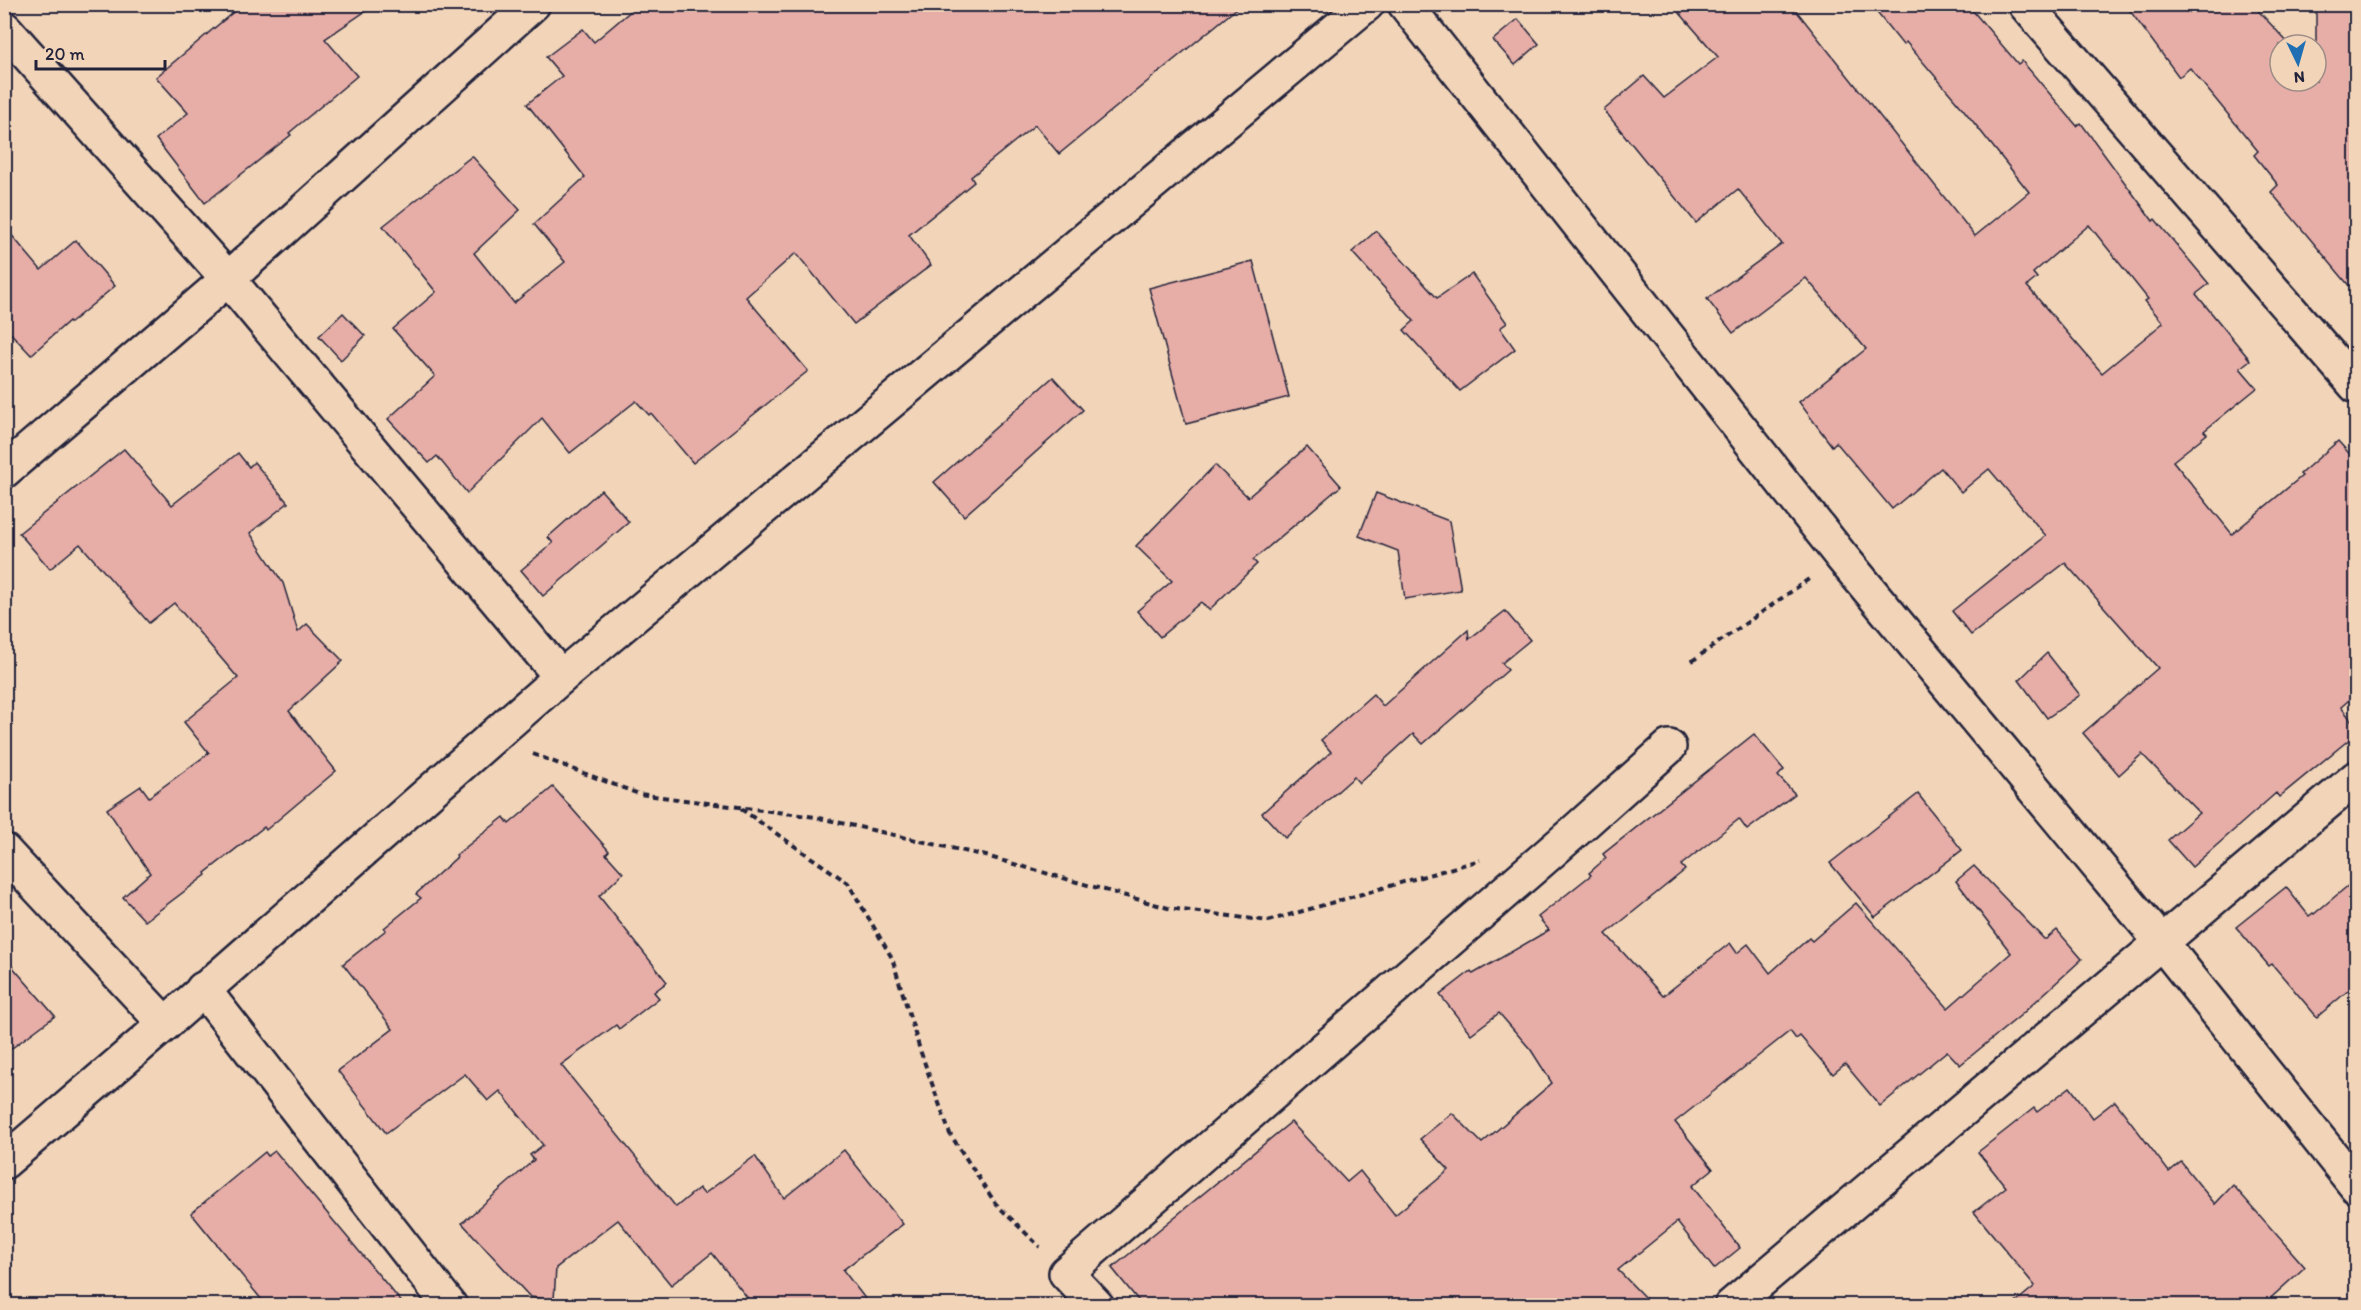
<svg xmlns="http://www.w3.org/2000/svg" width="2361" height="1310" viewBox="0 0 2361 1310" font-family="Itim,sans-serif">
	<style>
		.building { fill: #e7ada7; stroke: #22223b; stroke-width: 1.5; fill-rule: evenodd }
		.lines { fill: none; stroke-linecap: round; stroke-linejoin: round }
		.minor-casing { stroke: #22223b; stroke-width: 38 }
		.path { stroke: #22223b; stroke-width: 4; stroke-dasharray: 6 4.5; stroke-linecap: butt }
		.minor { stroke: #f2d5b9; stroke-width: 33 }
	</style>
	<rect width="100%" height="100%" fill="#f2d5b9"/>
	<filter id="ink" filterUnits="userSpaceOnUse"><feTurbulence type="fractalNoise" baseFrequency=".0167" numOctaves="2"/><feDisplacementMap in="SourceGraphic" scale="12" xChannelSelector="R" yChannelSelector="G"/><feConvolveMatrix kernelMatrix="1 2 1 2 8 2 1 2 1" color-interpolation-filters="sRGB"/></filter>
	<g filter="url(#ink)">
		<g class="building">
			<polygon points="243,4 376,4 325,39 357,76 289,133 291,135 205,203 156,139 188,113 156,77"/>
			<polygon points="639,4 1242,4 1059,154 1035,125 971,177 974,182 909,235 931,265 854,324 796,253 746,297 808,371 693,463 651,413 649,415 636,401 570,453 542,418 467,493 437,456 429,463 388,419 435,376 393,329 436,292 383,226 472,156 520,210 474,253 514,303 565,262 534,224 585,177 527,104 562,76 546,57 583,29 594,42"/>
			<path d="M1672 4H1791L1975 236 2029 192 1963 109 1906 42 1903 45 1870 4H1967L2018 64 2022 61 2077 126 2081 123 2153 221 2155 219 2209 284 2196 294 2250 360 2240 368 2257 388 2204 431 2207 434 2173 461 2232 534 2302 476 2300 474 2338 441 2356 461V694L2341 707 2356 726V734L2279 797 2276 793 2192 867 2168 840 2199 813 2142 754 2119 775 2083 733 2158 668 2065 563 1971 635 1952 611 2046 536 1989 469 1961 492 1941 468 1892 509 1836 442 1832 446 1799 402 1866 349 1806 278 1733 333 1707 299 1782 244 1738 189 1696 223 1604 110 1644 76 1664 98 1718 57ZM2089 225 2148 299 2145 301 2163 323 2102 373 2027 286 2037 278 2033 273Z"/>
			<polygon points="2125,4 2252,4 2290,45 2280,45 2280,81 2316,81 2316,4 2356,4 2356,294 2271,192 2278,185 2254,155 2258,151 2190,68 2179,77"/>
			<polygon points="1518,19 1539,44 1515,65 1493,40"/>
			<polygon points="4,226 41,270 76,240 115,286 70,323 69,321 31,355 4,326"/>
			<polygon points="1376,231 1437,298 1472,274 1507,323 1500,328 1515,349 1460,391 1404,330 1414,321 1352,252"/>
			<polygon points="1253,261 1289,397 1186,424 1149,288"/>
			<polygon points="343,313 365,336 341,360 319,336"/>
			<polygon points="1053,377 1083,410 964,516 934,482"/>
			<polygon points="1307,447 1341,486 1253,560 1257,564 1209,610 1201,602 1160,637 1137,611 1172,581 1136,546 1215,465 1248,497"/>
			<polygon points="124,449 172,505 238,453 249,467 254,462 288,503 250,533 283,583 298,632 307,624 343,661 289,711 336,771 266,830 264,827 205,873 206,875 145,921 123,897 150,873 107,809 141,786 149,797 209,753 184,722 238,678 174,603 149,623 80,544 50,569 19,533"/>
			<polygon points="601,490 629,522 543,596 521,570 553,543 548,537"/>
			<polygon points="1376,493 1449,521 1461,590 1405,599 1398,551 1359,536"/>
			<polygon points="1505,611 1530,640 1502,663 1508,670 1423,744 1413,734 1359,783 1354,777 1285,838 1262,813 1331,752 1321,740 1373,694 1383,706 1468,630 1469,639"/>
			<polygon points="2047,653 2080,695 2047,718 2019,680"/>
			<polygon points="1754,734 1784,770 1778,776 1795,794 1747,830 1739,819 1681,865 1685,870 1606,934 1663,996 1730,943 1737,953 1748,944 1770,973 1809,938 1812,941 1856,903 1948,1008 2011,953 1956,881 1974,866 2044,939 2046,939 2057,930 2082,959 2021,1015 1960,1065 1947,1051 1880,1106 1845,1064 1833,1074 1800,1036 1796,1039 1790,1031 1675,1122 1713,1169 1692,1186 1740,1248 1714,1269 1677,1222 1618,1270 1652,1305 1142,1305 1112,1268 1291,1122 1347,1182 1360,1171 1395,1215 1449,1170 1420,1139 1452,1113 1482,1143 1552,1083 1531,1050 1499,1013 1471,1034 1440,995 1471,971 1473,974 1549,930 1538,917 1591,875 1589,873 1606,858 1603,854"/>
			<polygon points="553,787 609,851 606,854 623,873 599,896 667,982 654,992 659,998 619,1029 616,1025 561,1065 676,1207 699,1188 704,1194 755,1156 784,1198 844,1150 903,1224 843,1270 870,1305 753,1305 712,1253 671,1285 618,1220 556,1268 554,1300 530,1297 462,1223 534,1160 530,1155 543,1145 500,1091 488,1101 465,1074 386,1133 338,1071 393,1029 343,964 386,930 384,928 421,898 416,894 457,857 456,855 504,817 509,824"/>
			<polygon points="1918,794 1962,850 1875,917 1830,863"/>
			<polygon points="2356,879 2356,984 2317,1017 2272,964 2269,966 2236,927 2286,887 2309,916 2313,913 2314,914"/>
			<polygon points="4,957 55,1016 4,1054"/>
			<polygon points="2070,1087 2093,1118 2115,1101 2169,1172 2181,1162 2215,1204 2233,1185 2305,1267 2263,1305 2012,1305 2035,1286 1974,1212 2006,1187 1978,1152 2034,1108 2037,1112"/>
			<polygon points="275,1151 307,1189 404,1305 266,1305 191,1213 265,1152 268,1156"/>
		</g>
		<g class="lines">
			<g class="minor-casing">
				<g id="minor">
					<polyline points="1405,4 1841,556 2162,943 2356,1186"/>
					<polyline points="2025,4 2356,386"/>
					<polyline points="4,28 228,279 561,677"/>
					<polyline points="4,471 228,279 533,4"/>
					<polyline points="4,851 165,1024"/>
					<polyline points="203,989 450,1306"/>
					<polyline points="4,1162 165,1024 561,677 1367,4"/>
					<polyline points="1097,1306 1066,1273 1573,833 1669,747"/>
					<polyline points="1731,1306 2356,778"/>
				</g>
			</g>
			<g class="path">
				<polyline points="1692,661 1809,579"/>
				<polyline points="533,754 639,794 815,817 986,856 1168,908 1268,921 1480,860"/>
				<polyline points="741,809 848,883 892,958 920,1050 950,1134 996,1204 1040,1247"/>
			</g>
			<use href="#minor" class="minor"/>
		</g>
	</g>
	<rect width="2361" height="1310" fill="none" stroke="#f2d5b9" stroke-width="24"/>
	<rect x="12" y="12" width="2337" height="1286" fill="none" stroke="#22223b" stroke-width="2" filter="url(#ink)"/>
	<g transform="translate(2298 63) rotate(175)"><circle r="28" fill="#f2d5b9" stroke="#9f8d87" stroke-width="1.5"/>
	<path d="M0-4.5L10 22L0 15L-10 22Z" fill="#1f6fb2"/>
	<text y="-9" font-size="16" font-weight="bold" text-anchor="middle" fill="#22223b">N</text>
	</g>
	<path d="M36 60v9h129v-9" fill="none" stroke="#22223b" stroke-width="3"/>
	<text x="45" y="60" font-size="18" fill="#22223b" stroke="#f2d5b9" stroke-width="4.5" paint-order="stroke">20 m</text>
</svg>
